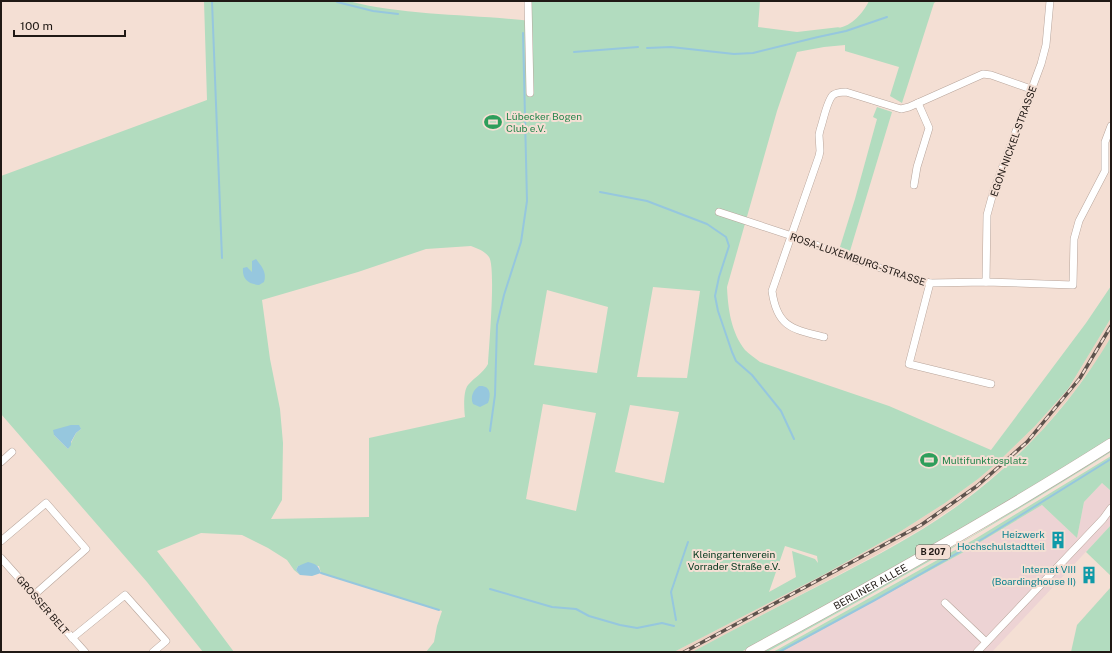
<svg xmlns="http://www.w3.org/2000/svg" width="1112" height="653" viewBox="0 0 1112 653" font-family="'Public Sans',sans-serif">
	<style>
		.commercial { fill: #edd3d4 }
		.built { fill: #edd2c3 }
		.green { fill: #b2dcbf; fill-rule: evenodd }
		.water { fill: #96c7de }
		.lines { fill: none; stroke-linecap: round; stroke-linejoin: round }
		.stream { stroke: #96c7de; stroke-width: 2 }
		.street-casing { stroke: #b8a59b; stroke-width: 8 }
		.primary-casing { stroke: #b8a59b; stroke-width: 12 }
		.street { stroke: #fff; stroke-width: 7 }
		.primary { stroke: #fff; stroke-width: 11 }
		.rail-casing { stroke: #5e534d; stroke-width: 3.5 }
		.rail { stroke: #f4dfd4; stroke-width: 2; stroke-dasharray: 6; stroke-linecap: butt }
		.labels { text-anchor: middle; stroke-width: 4; stroke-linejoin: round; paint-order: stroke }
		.shield { fill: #f4dfd4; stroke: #60544e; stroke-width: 1 }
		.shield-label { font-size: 9px; font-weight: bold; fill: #201915 }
		.leisure-label { font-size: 10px; fill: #27864d; stroke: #f4dfd4; text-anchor: start }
		.street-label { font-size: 10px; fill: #201915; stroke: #f4dfd4 }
		.culture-label { font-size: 10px; fill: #0d838f; stroke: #f4dfd4; text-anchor: end }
		.park-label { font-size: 10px; fill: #02371c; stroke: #f4dfd4 }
	</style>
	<rect width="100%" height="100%" fill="#f4dfd4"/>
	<polygon class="commercial" points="1102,483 1111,491 1111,525 992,652 781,652 962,553 1042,505 1077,538 1084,502"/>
	<polygon class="built" points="1111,318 1111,337 1100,356 1074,392 1039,434 1000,471 959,504 923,528 876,555 692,652 674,652 823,575 898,533 945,503 978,479 998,462 1035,426 1068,389"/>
	<g class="green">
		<path d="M204 1H348C407 16 470 14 531 21V1H760L758 27 797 32 840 27 838 28C852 26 863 13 869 1H937L934 3 902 103 890 96 899 67 845 51V45L824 47 797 52 777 111 727 287C728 309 731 332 745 350 749 354 755 358 760 362L889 406 991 450 1086 323 1111 286V318L1068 389 1035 426 998 462 978 479 945 503 898 533 823 575 674 652H426L434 642 437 626 442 611 321 573 319 566 302 565 298 566 296 570 300 575 294 570 287 560 268 548 242 535 201 533 157 551 193 597 234 652H203L147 582 1 414V176L207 100ZM471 246C478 249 485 251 489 257 496 267 489 347 488 364 483 373 475 377 468 385 463 391 464 409 465 417L369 438V517L271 519 282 500 283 443 280 409 270 359 262 300 358 272 426 249ZM653 287 700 291 687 378 637 377ZM547 290 608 307 597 373 534 365ZM543 404 596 413 576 511 526 499ZM630 405 679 412 664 483 615 472ZM81 429 76 433 68 449 54 435ZM785 546 817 556 818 563 815 559 792 551 796 577 769 592Z"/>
		<polygon points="877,107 892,112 850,251 840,247 855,199 877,119 873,117"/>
		<path d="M1111 337V438L997 509 846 595 741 652H692C737 628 781 605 826 582 872 558 918 535 960 504 1021 459 1073 402 1111 337Z"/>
		<path d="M1111 450V452C999 523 883 588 767 652H763L972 536Z"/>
		<polygon points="1111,456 1111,491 1102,483 1084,502 1077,538 1042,505 962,553 781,652 773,652 975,539"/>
		<polygon points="1111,525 1111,576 1086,552"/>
		<polygon points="1111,587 1111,652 1071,652 1077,625"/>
	</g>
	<g class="water">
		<path d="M256 259C262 267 267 272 264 282L259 285C248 284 242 279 243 268L247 267 252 272V261Z"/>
		<path d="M479 386C491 385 491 395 488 403L480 407 473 404C470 397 473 390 479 386Z"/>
		<polygon points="71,425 79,425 81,429 76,433 71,442 71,445 68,449 54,435 53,430"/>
		<path d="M308 562C316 564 318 565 321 573L312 576 300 575 296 570 298 566Z"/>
	</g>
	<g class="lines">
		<g class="stream">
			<polyline points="212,1 222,258"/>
			<polyline points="337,2 373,11 398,14"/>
			<polyline points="647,48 671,47 734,54 753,53 818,37 846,31 887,17"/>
			<polyline points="574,52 638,47"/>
			<polyline points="600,192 647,201 707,224 726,237 729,246 719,277 715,296 718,311 732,352 736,361 752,375 781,411 794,439"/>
			<polyline points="490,431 495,395 497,325 504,295 521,242 527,201 523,33"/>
			<polyline points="321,573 439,610"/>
			<polyline points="490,589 552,607 576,609 589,616 620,625 637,628 662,623 674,626"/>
			<polyline points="676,620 671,592 688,542"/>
			<polyline points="779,652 875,600 984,538 1111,459"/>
		</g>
		<g class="street-casing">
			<g id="street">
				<polyline points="528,1 530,93"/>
				<polyline points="914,185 917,167 929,128 918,103"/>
				<polyline points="719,212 792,236 864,263 930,283 986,282 1073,285 1074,239 1079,221 1105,171 1105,142 1111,126"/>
				<polyline points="986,282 987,215 993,193 1041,64 1046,45 1050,1"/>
				<polyline points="930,283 909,364 991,384"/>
				<path d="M824 337C792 329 777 327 772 291L819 156 820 151 819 135 820 130C823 122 827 100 833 95 837 92 842 92 846 92L901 109 909 107 983 74 991 75 1031 89"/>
				<polyline points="1,462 12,452"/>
				<polyline points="1,541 46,503 86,549 34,595"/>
				<polyline points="1,558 85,652"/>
				<polyline points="945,603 986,642"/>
				<polyline points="72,638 125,595 166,641 153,652"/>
				<polyline points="977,652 1103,519 1111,508"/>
			</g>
		</g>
		<g class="primary-casing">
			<g id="primary">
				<path id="s1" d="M751 652C873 586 994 518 1111 444"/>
			</g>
		</g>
		<use href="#street" class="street"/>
		<use href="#primary" class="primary"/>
		<g class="rail-casing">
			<polyline id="rail" points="684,652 921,525 977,486 1027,442 1080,378 1111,326"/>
		</g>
		<use href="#rail" class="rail"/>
	</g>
	<defs>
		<g id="stadium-bare" transform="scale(1.38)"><path d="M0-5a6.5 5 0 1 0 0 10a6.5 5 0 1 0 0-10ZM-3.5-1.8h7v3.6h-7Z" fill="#2e9e5b" stroke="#f4dfd4" stroke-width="2.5" paint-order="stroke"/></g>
		<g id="building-bare" transform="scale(1.38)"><path d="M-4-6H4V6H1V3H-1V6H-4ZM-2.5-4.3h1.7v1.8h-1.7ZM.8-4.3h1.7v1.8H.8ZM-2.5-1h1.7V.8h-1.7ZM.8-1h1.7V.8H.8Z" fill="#0f9aa8" stroke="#f4dfd4" stroke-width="2.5" paint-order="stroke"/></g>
	</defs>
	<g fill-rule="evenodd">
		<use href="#stadium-bare" x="493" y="122"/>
		<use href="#stadium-bare" x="929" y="460"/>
		<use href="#building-bare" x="1058" y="540"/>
		<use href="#building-bare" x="1089" y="575"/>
	</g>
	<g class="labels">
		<rect class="shield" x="916" y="545" width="34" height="14" rx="3"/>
		<g class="shield-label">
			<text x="933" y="555">B 207</text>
		</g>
		<g class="leisure-label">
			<text x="506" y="120">Lübecker Bogen<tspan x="506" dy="12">Club e.V.</tspan></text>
			<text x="942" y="464">Multifunktiosplatz</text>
		</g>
		<g class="street-label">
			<text transform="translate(1013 141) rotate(-70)" y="4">EGON-NICKEL-STRASSE</text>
			<text transform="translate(858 259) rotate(19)" y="4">ROSA-LUXEMBURG-STRASSE</text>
			<text dy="4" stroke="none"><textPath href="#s1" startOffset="136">BERLINER ALLEE</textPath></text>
			<text transform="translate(43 605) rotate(49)" y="4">GROSSER BELT</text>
		</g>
		<g class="culture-label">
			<text x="1045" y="538">Heizwerk<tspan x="1045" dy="12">Hochschulstadtteil</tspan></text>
			<text x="1076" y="573">Internat VIII<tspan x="1076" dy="12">(Boardinghouse II)</tspan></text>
		</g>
		<g class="park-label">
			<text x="734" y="558">Kleingartenverein<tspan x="734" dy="12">Vorrader Straße e.V.</tspan></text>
		</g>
	</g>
	<rect width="1112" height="653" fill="none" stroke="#201915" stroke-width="4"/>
	<path d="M14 30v6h111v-6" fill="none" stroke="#201915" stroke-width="2"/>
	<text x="20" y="30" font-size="12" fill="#201915" stroke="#f4dfd4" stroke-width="3" paint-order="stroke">100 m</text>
</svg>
